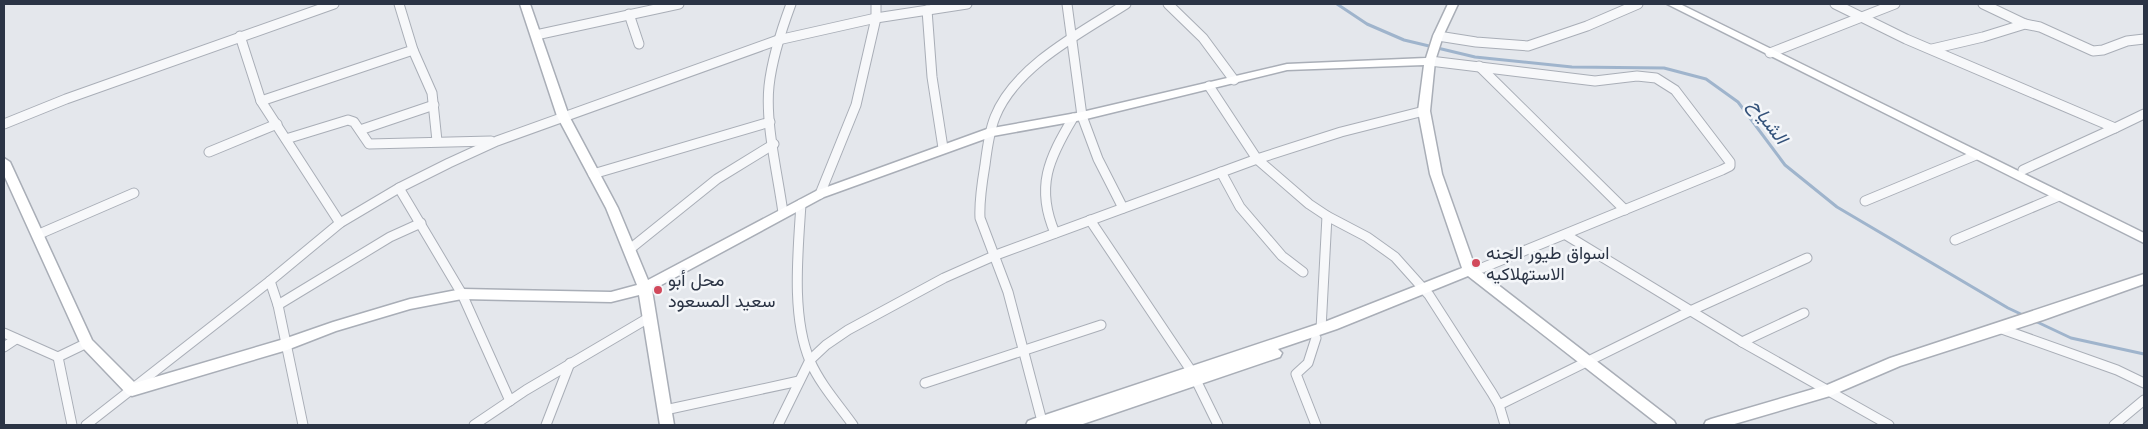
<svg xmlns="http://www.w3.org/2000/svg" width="2148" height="429" viewBox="0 0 2148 429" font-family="Arial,Vazirmatn,sans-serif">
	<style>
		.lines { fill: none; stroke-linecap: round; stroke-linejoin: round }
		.stream { stroke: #9fb4cc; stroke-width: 3 }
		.street-casing { stroke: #a9aeb7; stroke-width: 11 }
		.secondary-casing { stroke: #a9aeb7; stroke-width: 3 }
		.street { stroke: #f7f8fa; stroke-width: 9 }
		.secondary { fill: #fff; fill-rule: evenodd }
		.poi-dot { fill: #d1495b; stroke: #f4f6f9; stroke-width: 2 }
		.labels { text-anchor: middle; stroke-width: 5; stroke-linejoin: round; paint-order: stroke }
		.poi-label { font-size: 18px; fill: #2b3445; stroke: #f4f6f9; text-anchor: start }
		.water-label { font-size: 19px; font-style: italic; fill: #34527a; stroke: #f4f6f9 }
	</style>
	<rect width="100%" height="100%" fill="#e4e7ec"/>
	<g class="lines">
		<g class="stream">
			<polyline points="1337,4 1367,24 1404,40 1475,57 1572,67 1664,68 1706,79 1738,102 1785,165 1837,207 2008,308 2025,316"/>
			<polyline points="2035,321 2071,338 2144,354"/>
		</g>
		<g class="street-casing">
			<g id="street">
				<polyline points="1067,4 1082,116 1098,159 1123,208"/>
				<polyline points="1168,4 1203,38 1234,80"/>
				<polyline points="1835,4 1906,39 2115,128 2144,114"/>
				<polyline points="1983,4 2025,24"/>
				<polyline points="927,10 932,77 943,148"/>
				<polyline points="629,14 639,44"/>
				<polyline points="536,35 679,4"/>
				<polyline points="240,36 261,101 340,223"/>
				<polyline points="1438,36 1476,42 1528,46 1587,26 1638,4"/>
				<polyline points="1932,49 1983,37 2025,24 2040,27 2093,51 2103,50 2127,41 2144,39"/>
				<polyline points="413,50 432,93 437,141"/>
				<polyline points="1770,53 1895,4"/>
				<polyline points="1430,61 1595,81 1637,76 1656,78 1675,90 1730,162 1730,166 1722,170 1482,268 1469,270"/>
				<polyline points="1479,66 1625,210"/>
				<polyline points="1209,86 1257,159 1309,204 1327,216 1367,237 1395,257 1429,295 1492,393 1499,405 1505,425"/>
				<polyline points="261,101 413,50 399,4"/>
				<polyline points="4,124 66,99 334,4"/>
				<polyline points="360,130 434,105"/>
				<polyline points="286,139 348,120 354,122 369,144 491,141"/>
				<polyline points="209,152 277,124"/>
				<polyline points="2023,170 2115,128"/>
				<polyline points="1221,172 1240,207 1282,256 1303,272"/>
				<polyline points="593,174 770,122"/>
				<polyline points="399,188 462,294 510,401"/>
				<polyline points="820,194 856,105 876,18 876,4"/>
				<polyline points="1865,201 1976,155"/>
				<path d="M801 204C798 252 791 316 810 361 820 384 838 404 853 425"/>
				<path d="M783 213C778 175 765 124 769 86 772 58 781 31 791 4"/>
				<polyline points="1090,220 1192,372 1218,425"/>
				<path d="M1055 233C1035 187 1049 158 1073 118"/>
				<polyline points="37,235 134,193"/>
				<polyline points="1566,235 1742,342 1889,425"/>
				<polyline points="1955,240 2059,196"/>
				<polyline points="630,249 717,179 774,144"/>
				<polyline points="270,281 278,305 303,425"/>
				<polyline points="278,305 390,237 421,223"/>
				<polyline points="1999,328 2117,370 2144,383"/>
				<polyline points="1321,329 1327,216"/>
				<polyline points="4,333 58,357 87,343"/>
				<polyline points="1316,338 1308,363 1296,374 1316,425"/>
				<polyline points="1742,342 1804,313"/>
				<polyline points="4,347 16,339"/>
				<polyline points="58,357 72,425"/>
				<polyline points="925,383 1101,325"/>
				<polyline points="1499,405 1690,311 1807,258"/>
				<polyline points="665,410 799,381"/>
				<polyline points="86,425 270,281 340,223 399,188 449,163 497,141 778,40 876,18 967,4"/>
				<polyline points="474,425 526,390 650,317"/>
				<polyline points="546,425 570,363"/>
				<polyline points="778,425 810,360 826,345 848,330 944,278 996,255 1257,159 1341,132 1424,111"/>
				<path d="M1043 425 1008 292 980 218C979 200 982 183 985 165 987 149 989 132 995 117 1015 66 1082 32 1126 4"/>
				<polyline points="2114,425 2144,400"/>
			</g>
		</g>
		<g class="secondary-casing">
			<g id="secondary">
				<polygon points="520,4 530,4 569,116 618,208 648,280 816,191 987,129 1082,112 1287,64 1426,58 1433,36 1448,4 1458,4 1443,36 1435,61 1430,111 1442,174 1475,267 1674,421 1676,425 1659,425 1468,276 1337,329 1278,349 1282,353 1280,357 1080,425 1055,425 1055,424 1026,425 1028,421 1033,419 1327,321 1462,268 1430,174 1418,111 1424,65 1287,70 1082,120 993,136 824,197 652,290 674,425 660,425 639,295 611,302 462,299 410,309 336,331 287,350 132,396 127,394 82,347 4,175 4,158 10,162 92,340 135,383 284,339 333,322 410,299 462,289 611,292 637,285 606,208 557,116"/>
				<polygon points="1667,4 1680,4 2144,233 2144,243"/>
				<polygon points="2144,274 2144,284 2043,320 1900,366 1830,396 1731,425 1704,425 1706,421 1711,419 1827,385 1890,358"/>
			</g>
		</g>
		<use href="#street" class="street"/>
		<use href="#secondary" class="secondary"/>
	</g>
	<g class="poi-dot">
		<circle cx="1476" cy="263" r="5"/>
		<circle cx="658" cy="290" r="5"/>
	</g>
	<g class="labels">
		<g class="poi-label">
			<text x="1486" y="259">اسواق طيور الجنه<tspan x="1486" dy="21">الاستهلاكيه</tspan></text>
			<text x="668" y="286">محل أبو<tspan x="668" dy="21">سعيد المسعود</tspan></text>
		</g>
		<g class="water-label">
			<text transform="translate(1769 121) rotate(53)" y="7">الشياح</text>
		</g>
	</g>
	<rect width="2148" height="429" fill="none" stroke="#2b3445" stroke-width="10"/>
</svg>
